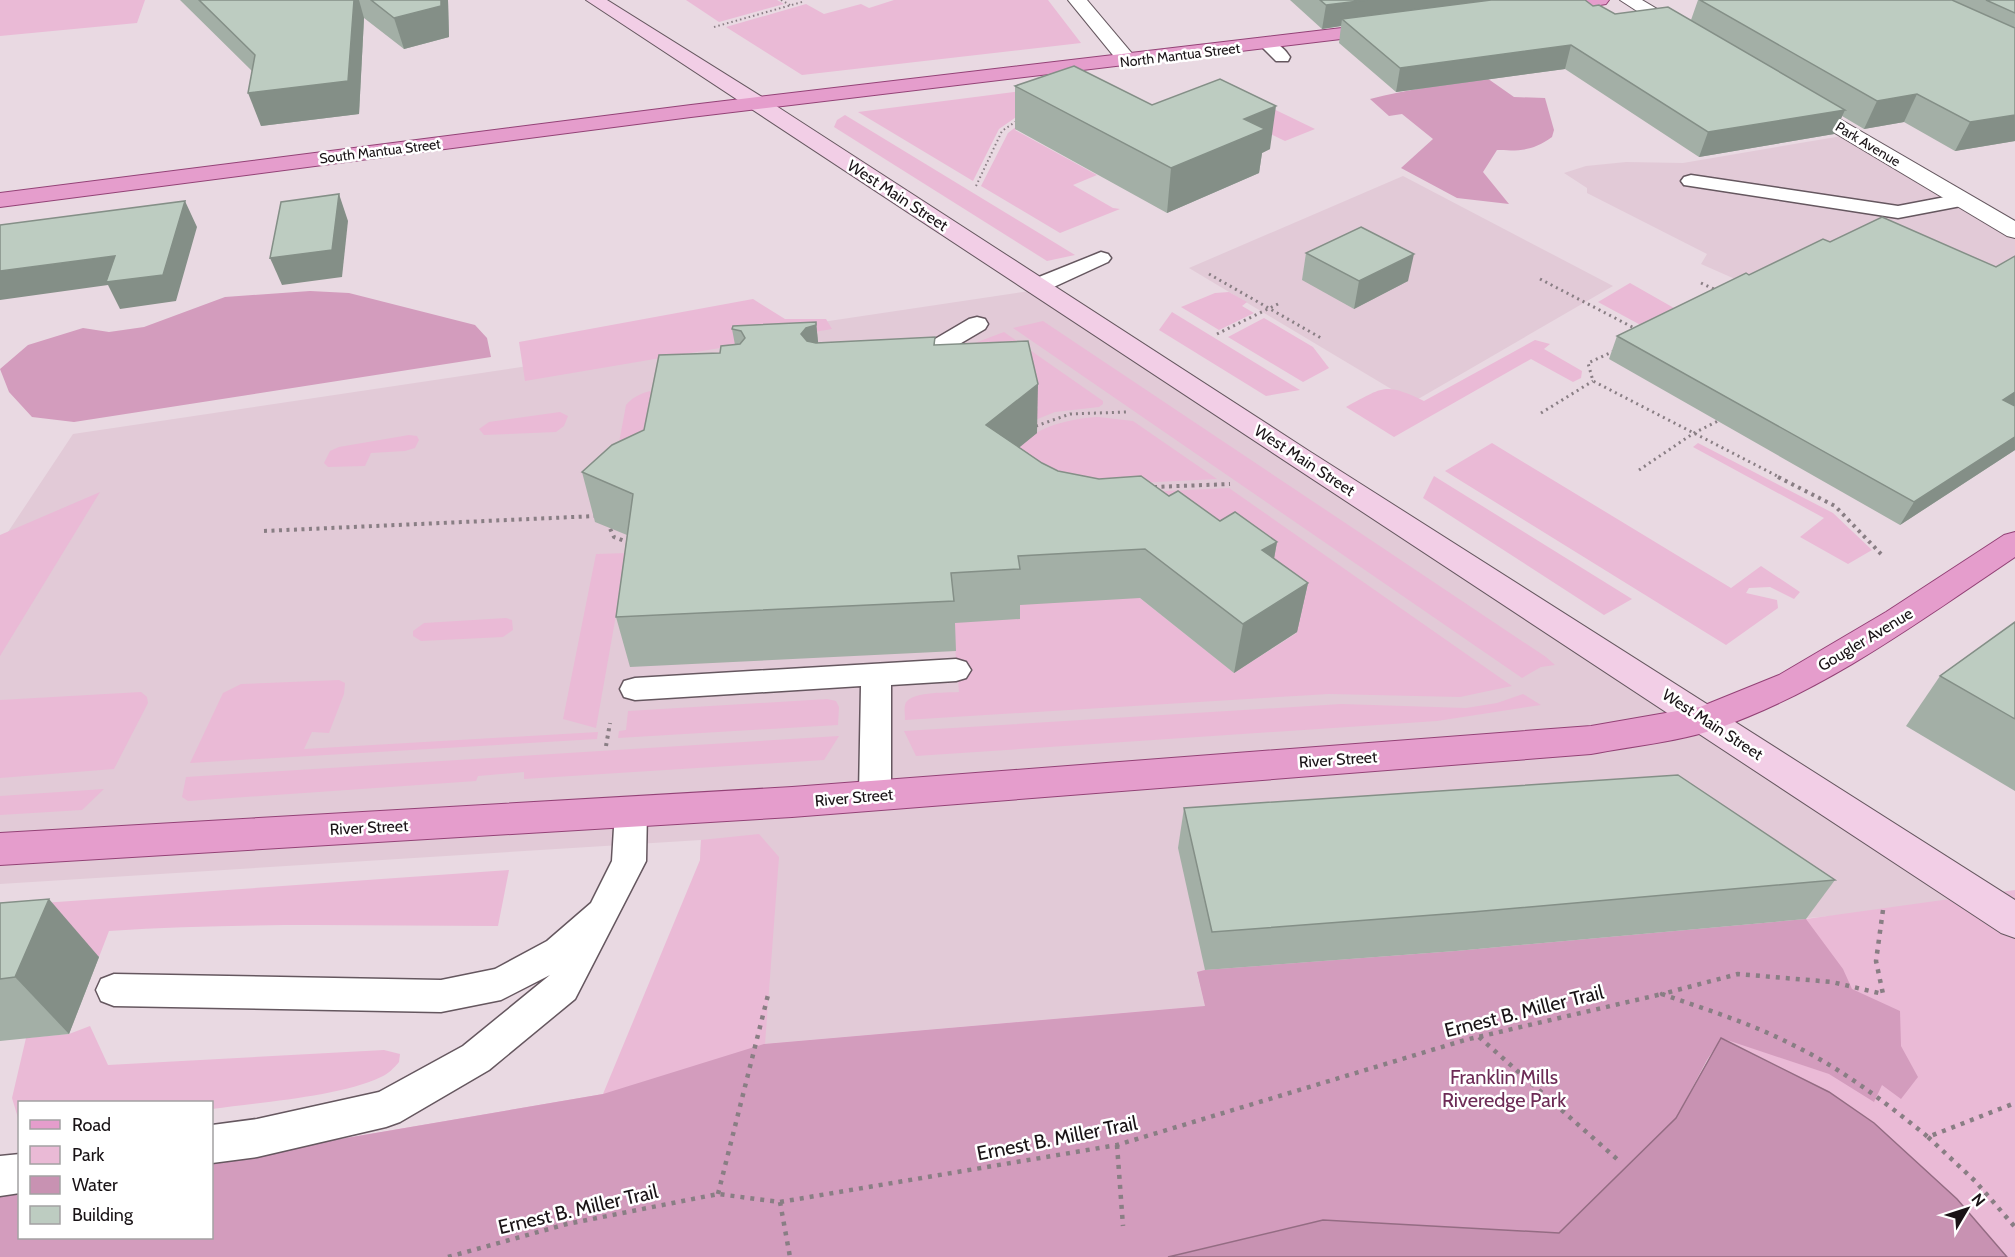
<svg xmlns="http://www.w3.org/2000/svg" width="2015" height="1257" viewBox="0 0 2015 1257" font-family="Cabin,sans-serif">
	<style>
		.built { fill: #e2cad7 }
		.green { fill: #eabad6 }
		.forest { fill: #d39cbd }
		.water { fill: #c892b2; stroke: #946c83; stroke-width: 1.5 }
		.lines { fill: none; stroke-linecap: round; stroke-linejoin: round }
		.service-casing { stroke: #65575f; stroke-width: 3 }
		.minor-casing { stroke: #65575f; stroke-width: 2 }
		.secondary-casing { stroke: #65575f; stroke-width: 2 }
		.primary-casing { stroke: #934276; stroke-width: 2 }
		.path-far3 { stroke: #897e84; stroke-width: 2; stroke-dasharray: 1.5 3; stroke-linecap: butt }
		.path-far2 { stroke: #897e84; stroke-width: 3; stroke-dasharray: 2 4; stroke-linecap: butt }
		.path-far1 { stroke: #897e84; stroke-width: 4; stroke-dasharray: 3 4.5; stroke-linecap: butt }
		.path { stroke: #897e84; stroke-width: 4.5; stroke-dasharray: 4 6; stroke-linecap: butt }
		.service { fill: #fff; fill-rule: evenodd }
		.minor { fill: #fff; fill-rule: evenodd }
		.secondary { fill: #f2cee6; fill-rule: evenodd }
		.primary { fill: #e59dcc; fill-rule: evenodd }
		.wall { fill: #a3afa6 }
		.shaded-wall { fill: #848f87 }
		.building { fill: #bdccc1; stroke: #848f87; stroke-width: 1.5 }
		.labels { text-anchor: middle; stroke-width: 5; stroke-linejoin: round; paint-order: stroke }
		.far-street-label { font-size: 14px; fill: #191316; stroke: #fff }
		.street-label { font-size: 16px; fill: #191316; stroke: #fff }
		.near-street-label { font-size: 20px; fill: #191316; stroke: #fff }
		.near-park-label { font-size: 20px; fill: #6d2b56; stroke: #fff }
	</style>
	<rect width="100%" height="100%" fill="#e9d9e2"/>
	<g class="built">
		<polygon points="1842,136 2015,237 2015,419 1760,290 1701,264 1707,254 1587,193 1587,188 1564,173 1586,166 1626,162 1683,163"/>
		<polygon points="1403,176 1613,286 1413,402 1189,268"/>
		<polygon points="1043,289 1987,902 1197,973 1205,1006 764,1044 700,860 701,840 0,884 0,544 73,434"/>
	</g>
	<g class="green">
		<polygon points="0,0 145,0 137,23 0,36"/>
		<polygon points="686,0 777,0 784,4 719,22"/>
		<polygon points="894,0 1048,0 1081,43 802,75 726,27 806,4 824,14 861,4 869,8"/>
		<polygon points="1061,86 999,129 973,181 858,112"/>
		<polygon points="1067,87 1015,130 1097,175 1073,185 1113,208 1120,209 1060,233 981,186 1008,133"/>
		<polygon points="1259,102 1315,129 1285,141 1232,115"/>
		<polygon points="845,115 1075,255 1047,261 834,127 837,120"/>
		<polygon points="1630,283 1681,312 1648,329 1598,302"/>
		<polygon points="1229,292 1247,302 1242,306 1254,313 1219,330 1181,307 1215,293"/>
		<polygon points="753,299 785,319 826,319 832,329 525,381 519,342"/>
		<polygon points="1172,312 1300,390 1266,396 1159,330"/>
		<polygon points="1264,318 1313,347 1329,368 1303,382 1228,337"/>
		<polygon points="1043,321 1546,657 1555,665 1541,667 1522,678 1013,328"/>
		<polygon points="1004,332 1103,401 1103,404 1099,407 1055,412 1035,420 1033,410 1038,408 1033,389 964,347"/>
		<path d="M1535 340 1550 344 1544 349 1582 371 1581 378 1573 382 1531 359 1394 437 1346 407C1384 387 1384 382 1424 401Z"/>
		<path d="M694 386 613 475 626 405C642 386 671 389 694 386Z"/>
		<polygon points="560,412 568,416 564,426 556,432 484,435 479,429 489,422"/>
		<path d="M1098 417 1133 421 1217 479 1017 489C1017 480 1013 465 1016 456 1025 427 1073 418 1098 417Z"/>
		<polygon points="409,435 417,436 419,440 415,448 405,451 371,453 365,466 328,467 324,463 330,451 339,447"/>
		<polygon points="1492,443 1731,588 1761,566 1800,592 1794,599 1770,587 1749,588 1746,593 1777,600 1778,608 1726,645 1445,471"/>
		<polygon points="1698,443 1833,513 1872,550 1848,564 1800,537 1824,518 1693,447"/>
		<polygon points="1434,476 1632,599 1604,615 1423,498"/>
		<path d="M1229 488 1512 686 1460 697 1329 694 905 720C905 715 904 709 905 705 908 691 946 693 959 692L953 623 1112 576 1234 673 1297 633 1024 498Z"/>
		<polygon points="100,492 0,656 0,535"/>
		<polygon points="627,553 596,728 563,719 596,554"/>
		<polygon points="506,618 512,620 513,630 503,637 421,641 413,636 413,631 424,623"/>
		<polygon points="339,680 345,683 344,694 329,733 312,732 304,749 598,732 597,739 190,763 223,693 241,684"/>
		<polygon points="141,692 147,697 148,703 114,769 0,778 0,700"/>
		<polygon points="1523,694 1541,705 1437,721 916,756 904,731 1341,704 1466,708 1497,703"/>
		<polygon points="827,699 836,701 839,707 838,725 618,738 619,731 626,730 628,711"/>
		<polygon points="839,736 824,760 524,779 524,772 478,776 476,781 188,801 182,797 186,777"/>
		<polygon points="104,789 82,810 0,815 0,796"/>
		<polygon points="759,834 779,857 765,1044 1205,1006 1197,972 1205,970 1456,951 1806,919 2015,890 2015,1257 2007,1257 2001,1249 1874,1123 1829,1092 1722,1038 1707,1060 1676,1118 1625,1168 1440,1225 1323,1220 1168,1257 0,1257 0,1197 19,1193 20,1238 212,1238 212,1161 603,1094 700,860 701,840"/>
		<path d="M509 870 498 926C368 926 239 922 109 931L99 957 0 966V906Z"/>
		<path d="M90 1026 108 1065 384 1050 400 1054 399 1062C394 1068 388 1074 381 1077 339 1097 260 1102 212 1109V1102H20L18 1118 12 1098 26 1038 69 1034Z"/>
	</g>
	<g class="forest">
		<path d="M1484 76 1514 97 1545 98 1554 130 1552 137C1532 151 1521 151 1497 150L1483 172 1509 204 1457 198 1401 168 1433 139 1402 114 1389 116 1370 99C1408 89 1446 85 1484 76Z"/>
		<polygon points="310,291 349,293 475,325 487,338 491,357 74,422 32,417 9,392 0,369 28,345 83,328 109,332 144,327 225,297"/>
		<polygon points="1806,919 1843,969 1852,989 1900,1011 1901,1046 1918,1077 1901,1099 1882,1085 1874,1102 1829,1074 1721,1038 1707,1060 1676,1118 1559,1233 1323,1220 1168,1257 0,1257 0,1197 19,1193 20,1238 212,1238 212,1161 603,1094 764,1044 1205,1006 1197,972 1205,970 1456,951"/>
	</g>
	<polygon class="water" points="1721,1038 1829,1092 1874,1123 1957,1199 2007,1257 1168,1257 1323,1220 1559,1233 1676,1118"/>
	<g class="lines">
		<g class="service-casing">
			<g id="service">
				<path d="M1267 39C1276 41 1285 49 1290 57L1288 61H1276L1259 44 1261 41Z"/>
				<polygon points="1691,175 1898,206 1961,194 1968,196 1971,200 1968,204 1961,206 1898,218 1684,185 1681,181 1684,177"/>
				<polygon points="1101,252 1108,254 1111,258 1108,262 1045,291 1037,292 1029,291 1026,286 1029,281"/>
				<polygon points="977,317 985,319 988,324 985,329 917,369 909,371 901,369 897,364 901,359 969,319"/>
				<polygon points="956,659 966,662 971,670 966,678 956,681 891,685 891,795 886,804 875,808 864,804 859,795 861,686 635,700 624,697 620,689 624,681 635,678"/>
				<polygon points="631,798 642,802 647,811 646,861 575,999 489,1070 400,1122 386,1127 257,1157 212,1163 212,1125 257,1119 379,1092 463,1046 550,975 501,1000 441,1012 114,1006 101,1001 96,990 101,979 114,974 441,980 495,969 547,941 591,903 612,861 615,811 620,802"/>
				<polygon points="20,1154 20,1193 0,1196 0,1156"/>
			</g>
		</g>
		<g class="minor-casing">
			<g id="minor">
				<polygon points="1068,0 1087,0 1135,57 1138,61 1135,65 1121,65"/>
				<polygon points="1620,0 1642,0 1691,29 1693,33 1691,37 1677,37"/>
				<polygon points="1800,98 1807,100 2015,221 2015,238 2007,236 1793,108 1790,104 1793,100"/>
			</g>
		</g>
		<g class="secondary-casing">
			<polygon id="secondary" points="586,0 607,0 767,100 1309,451 2015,900 2015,938 2001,933"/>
		</g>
		<g class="primary-casing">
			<g id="primary">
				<polygon points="1561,0 1609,0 1606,4 1600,5 1542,13 1536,12 1533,8 1536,4"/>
				<polygon points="1384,23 1391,25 1393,29 1391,33 691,117 0,207 0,193 691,105"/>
				<path d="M2015 532V557C1920 621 1825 691 1716 729 1677 742 1632 746 1591 754L792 817 0 865V833L792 787 1591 726 1700 707 1779 675 1886 612 2004 535Z"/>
			</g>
		</g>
		<g class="path-far3">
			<polyline points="781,0 790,5"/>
			<polyline points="714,27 802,2"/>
			<polyline points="976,186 1002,131 1018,120"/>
		</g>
		<g class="path-far2">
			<polyline points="1209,274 1321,338"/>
			<polyline points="1540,279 1638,330"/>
			<polyline points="1701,283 1716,290"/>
			<polyline points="1217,334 1280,303"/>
			<polyline points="1614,351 1588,363 1593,381 1781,478"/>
			<polyline points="1541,413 1593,381"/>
			<polyline points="1036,426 1070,414 1126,412"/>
			<polyline points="1639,470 1694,433 1718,421"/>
		</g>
		<g class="path-far1">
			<polyline points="1778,477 1835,506 1881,554"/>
			<polyline points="1154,487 1230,484"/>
			<polyline points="607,522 614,537 630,543"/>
			<polyline points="264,531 596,516"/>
			<polyline points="606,746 610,723"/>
		</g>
		<g class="path">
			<path d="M1883 910 1876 961 1883 994 1832 982 1738 974 1662 994C1705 1009 1750 1023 1791 1044 1841 1068 1885 1102 1928 1137L2015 1103"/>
			<polyline points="1479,1037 1618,1160"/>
			<polyline points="1928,1137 1975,1181 2015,1227"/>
			<polyline points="1117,1145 1123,1226"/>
			<polyline points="718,1194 768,995"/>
			<polyline points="780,1202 790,1257"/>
			<polyline points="448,1257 567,1224 718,1194 780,1202 1117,1145 1465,1040 1662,994"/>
		</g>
		<use href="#service" class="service"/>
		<use href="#minor" class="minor"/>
		<use href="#secondary" class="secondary"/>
		<use href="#primary" class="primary"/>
	</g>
	<g class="wall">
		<polygon points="180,0 448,0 449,37 404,49 364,18 359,114 261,126 252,71"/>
		<polygon points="1290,0 1585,0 1593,6 1615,14 1691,20 1698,0 2015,0 2015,141 1955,151 1904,122 1864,129 1842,116 1834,134 1699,157 1565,69 1396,92 1339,43 1341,26 1322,29"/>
		<polygon points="1015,86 1152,105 1270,149 1262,153 1259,173 1167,213 1015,129"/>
		<polygon points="1830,242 1996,267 2015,256 2015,450 1900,525 1609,359 1617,336 1749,275"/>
		<polygon points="1306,253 1408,281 1354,309 1302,280"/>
		<polygon points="816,322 818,343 935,337 935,345 1037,433 1019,447 1042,463 1058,471 1169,496 1220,521 1277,542 1274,559 1308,583 1297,632 1234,673 1140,598 1020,605 1020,619 955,623 956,651 630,667 616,617 627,535 595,522 582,472 644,430 720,353 735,345 732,329"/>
		<polygon points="2015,622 2015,791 1906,726 1940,676"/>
		<polygon points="1184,808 1835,880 1806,919 1456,951 1205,970 1178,848"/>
		<polygon points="0,903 99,957 69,1034 0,1041"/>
	</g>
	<g class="shaded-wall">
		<polygon points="354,0 359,0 364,18 359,114 261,126 248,93"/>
		<polygon points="441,0 448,0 449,37 404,49 394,18"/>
		<polygon points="1367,0 1542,0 1342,19 1341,26 1322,29 1326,5"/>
		<polygon points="1571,45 1565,69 1396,92 1400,68"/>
		<polygon points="1917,94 1904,122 1864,129 1877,101"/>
		<polygon points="1276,106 1270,149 1262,153 1259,173 1167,213 1171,168 1244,119"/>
		<polygon points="1845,110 1834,134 1699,157 1708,132"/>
		<polygon points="2015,115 2015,141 1955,151 1970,122"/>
		<polygon points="339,194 348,221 342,277 282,285 270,258"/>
		<polygon points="185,201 197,227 176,301 120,309 108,285 0,300 0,271 115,256"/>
		<polygon points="1414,254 1408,281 1354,309 1359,281"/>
		<polygon points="816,322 821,370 801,334 806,328"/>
		<polygon points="1038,384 1037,433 987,474 986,425"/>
		<polygon points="2015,392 2015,406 2003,400"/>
		<polygon points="2015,437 2015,450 1900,525 1914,502"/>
		<polygon points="1277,542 1268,591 1262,550"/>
		<polygon points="1308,583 1297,632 1234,673 1243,624"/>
		<polygon points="49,899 99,957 69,1034 15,977"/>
	</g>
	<g class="building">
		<polygon points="199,0 354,0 348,81 248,93 255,55"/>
		<polygon points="371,0 441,0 441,6 394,18"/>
		<polygon points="1320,0 1367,0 1326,5"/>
		<polygon points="1491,0 1585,0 1593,6 1599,5 1615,14 1668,7 1845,110 1708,132 1571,45 1400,68 1342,19"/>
		<polygon points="1700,0 1952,0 2015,28 2015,115 1970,122 1917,94 1877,101"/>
		<polygon points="1986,0 2015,0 2015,13"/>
		<polygon points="1074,66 1152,105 1220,79 1276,106 1244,119 1265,129 1171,168 1015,86"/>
		<polygon points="339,194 332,250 270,258 281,202"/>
		<polygon points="185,201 163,275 106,282 115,256 0,271 0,225"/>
		<polygon points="1882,217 1996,267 2015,256 2015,392 2003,400 2015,406 2015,437 1914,502 1617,336 1746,273 1749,275 1823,239 1830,242"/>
		<polygon points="1361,227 1414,254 1359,281 1306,253"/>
		<polygon points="816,322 816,325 806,328 801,334 807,341 816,343 935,337 934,345 1028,341 1038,384 986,425 1042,463 1058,471 1099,479 1141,476 1169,496 1178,491 1220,521 1235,512 1277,542 1262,550 1308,583 1243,624 1145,549 1018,556 1020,569 951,573 954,601 616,617 633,494 582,472 612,445 644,430 659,355 720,353 721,346 740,344 745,338 741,331 732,329 733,326"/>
		<polygon points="2015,622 2015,719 1940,676"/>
		<polygon points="1678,775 1835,880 1472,912 1212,932 1184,808"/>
		<polygon points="49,899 15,977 0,979 0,903"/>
	</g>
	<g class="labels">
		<g class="far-street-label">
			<text transform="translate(1180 55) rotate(-7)" y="5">North Mantua Street</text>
			<text transform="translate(1868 144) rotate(31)" y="5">Park Avenue</text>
			<text transform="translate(380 151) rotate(-7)" y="5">South Mantua Street</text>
		</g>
		<g class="street-label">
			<text transform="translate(898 195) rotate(33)" y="6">West Main Street</text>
			<text transform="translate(1305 460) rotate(33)" y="6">West Main Street</text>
			<text transform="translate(1865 639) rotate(-31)" y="6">Gougler Avenue</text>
			<text transform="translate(1713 724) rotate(33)" y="6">West Main Street</text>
			<text transform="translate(1338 759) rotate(-4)" y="6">River Street</text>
			<text transform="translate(854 797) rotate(-5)" y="6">River Street</text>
			<text transform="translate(369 827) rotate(-3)" y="6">River Street</text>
		</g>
		<g class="near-street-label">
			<text transform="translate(1524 1011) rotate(-14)" y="7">Ernest B. Miller Trail</text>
			<text transform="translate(1057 1138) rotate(-11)" y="7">Ernest B. Miller Trail</text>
			<text transform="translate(578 1209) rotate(-13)" y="7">Ernest B. Miller Trail</text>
		</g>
		<g class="near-park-label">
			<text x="1504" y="1084">Franklin Mills<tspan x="1504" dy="23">Riveredge Park</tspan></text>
		</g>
	</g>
	<rect x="18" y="1101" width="195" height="138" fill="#ffffff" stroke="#a3a1a2" stroke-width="1.5"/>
	<rect x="30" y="1120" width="30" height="9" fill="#e59dcc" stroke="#a3a1a2" stroke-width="1.5"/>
	<text x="72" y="1131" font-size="18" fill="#191316">Road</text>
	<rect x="30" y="1146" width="30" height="18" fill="#eabad6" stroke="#a3a1a2" stroke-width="1.5"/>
	<text x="72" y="1161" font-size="18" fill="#191316">Park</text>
	<rect x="30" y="1176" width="30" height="18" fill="#c892b2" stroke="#a3a1a2" stroke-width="1.5"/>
	<text x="72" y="1191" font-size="18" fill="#191316">Water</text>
	<rect x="30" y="1206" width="30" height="18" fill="#bdccc1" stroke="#a3a1a2" stroke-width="1.5"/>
	<text x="72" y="1221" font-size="18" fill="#191316">Building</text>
	<g transform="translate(1967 1209) rotate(51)" stroke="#ffffff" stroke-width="4.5" paint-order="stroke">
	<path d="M0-4.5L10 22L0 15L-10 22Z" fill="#191316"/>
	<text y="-9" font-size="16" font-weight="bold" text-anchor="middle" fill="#191316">N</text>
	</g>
</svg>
